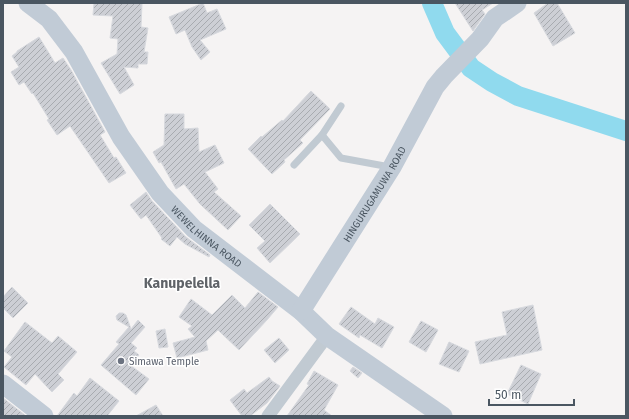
<svg xmlns="http://www.w3.org/2000/svg" width="629" height="419" viewBox="0 0 629 419" font-family="'Fira Sans',sans-serif">
	<style>
		.lines { fill: none; stroke-linecap: round; stroke-linejoin: round }
		.river { stroke: #90daee; stroke-width: 20 }
		.building { fill: url(#building-hatch); stroke: #d7d9de }
		.lane { stroke: #c1cad2; stroke-width: 7 }
		.street { stroke: #c1cad2; stroke-width: 13 }
		.secondary { stroke: #c1cbd6; stroke-width: 19 }
		.worship-dot { fill: #6b7280; stroke: #fff; stroke-width: 1.5 }
		.labels { text-anchor: middle; stroke-width: 3; stroke-linejoin: round; paint-order: stroke }
		.street-label { font-size: 10px; fill: #4a5661; stroke: #fff }
		.worship-label { font-size: 10px; fill: #5b616d; stroke: #fff; text-anchor: start }
		.district-label { font-size: 14px; font-weight: bold; fill: #5f6368; stroke: #fff }
	</style>
	<defs>
		<pattern id="building-hatch" width="6" height="6" patternUnits="userSpaceOnUse"><rect width="6" height="6" fill="#cdcfd5"/><path d="M-1 1l2-2M0 6l6-6M5 7l2-2" fill="none" stroke="#a8abb0"/></pattern>
	</defs>
	<rect width="100%" height="100%" fill="#f5f3f3"/>
	<g class="lines">
		<polyline class="river" points="432,3 445,33 471,68 492,82 518,96 626,131"/>
	</g>
	<g class="building">
		<polygon points="94,3 142,3 141,27 148,28 144,52 148,52 147,64 138,64 138,68 124,67 134,85 120,94 101,63 117,54 118,39 110,38 113,16 93,15"/>
		<polygon points="203,3 207,13 217,9 226,29 200,40 210,52 201,60 192,47 185,30 176,34 169,17"/>
		<polygon points="455,3 493,3 482,10 485,14 473,31"/>
		<polygon points="548,3 557,3 575,33 553,46 534,13"/>
		<polygon points="39,37 55,63 63,58 71,70 105,132 100,135 114,158 116,157 126,173 109,183 70,126 57,135 47,120 49,119 33,93 32,94 24,82 19,85 11,72 19,67 12,56 17,52 17,51"/>
		<polygon points="311,91 330,109 300,140 303,143 284,160 285,162 272,174 248,149 261,136 262,137 282,120 283,121"/>
		<polygon points="165,114 184,114 184,129 198,128 199,152 215,145 224,163 205,172 218,189 214,192 241,216 228,230 200,204 184,184 176,189 161,162 159,163 153,152 164,145"/>
		<polygon points="146,192 152,201 186,237 210,255 209,257 185,244 177,237 170,246 161,239 162,238 146,215 141,219 130,205"/>
		<polygon points="270,204 300,234 270,263 257,248 265,241 249,225"/>
		<polygon points="12,287 28,303 13,318 3,308 3,297"/>
		<polygon points="258,292 278,307 267,320 239,350 218,330 206,341 208,350 177,358 173,343 195,337 188,329 192,326 179,317 191,299 212,315 232,295 245,308"/>
		<polygon points="533,305 542,350 480,364 475,342 507,335 502,312"/>
		<polygon points="351,307 375,324 378,318 394,327 382,348 360,335 359,338 339,324"/>
		<polygon points="119,313 123,313 126,315 131,329 138,320 145,327 131,343 137,348 134,351 139,355 130,365 149,379 136,395 101,365 119,344 116,342 129,327 117,320 116,316"/>
		<polygon points="421,321 438,330 426,352 409,342"/>
		<polygon points="25,322 52,343 58,336 77,352 58,374 64,380 52,392 35,374 26,385 4,367 12,357 4,351"/>
		<polygon points="165,329 168,347 159,348 156,331"/>
		<polygon points="279,338 289,350 275,363 264,350"/>
		<polygon points="449,342 469,351 459,372 439,364"/>
		<polygon points="521,365 541,374 528,404 507,394"/>
		<polygon points="353,367 362,373 358,378 350,371"/>
		<polygon points="314,371 338,385 324,410 332,416 287,416 309,385 307,384"/>
		<polygon points="269,377 272,381 280,386 267,403 250,416 242,416 230,400 244,389 247,393"/>
		<polygon points="90,378 119,401 107,416 57,416 74,393 77,396"/>
		<polygon points="3,398 26,416 3,416"/>
		<polygon points="156,405 163,416 136,416"/>
	</g>
	<g class="lines">
		<g class="lane">
			<polyline points="322,135 341,158 390,167"/>
			<polyline points="294,165 322,135 341,106"/>
		</g>
		<polyline class="street" points="268,416 327,336"/>
		<g class="secondary">
			<path id="s1" d="M28 3 49 19 74 52 121 137 160 193 194 229 301 311 327 336 443 416"/>
			<path id="s2" d="M301 311 392 167 435 87 444 76 480 39 495 18 517 3"/>
			<polyline points="3,384 44,416"/>
		</g>
	</g>
	<circle class="worship-dot" cx="121" cy="361" r="4"/>
	<g class="labels">
		<g class="street-label">
			<text dy="4" stroke="none"><textPath href="#s2" startOffset="138">HINGURUGAMUWA ROAD</textPath></text>
			<text dy="4" stroke="none"><textPath href="#s1" startOffset="297">WEWELHINNA ROAD</textPath></text>
		</g>
		<g class="worship-label">
			<text x="129" y="365">Simawa Temple</text>
		</g>
		<g class="district-label">
			<text x="182" y="288">Kanupelella</text>
		</g>
	</g>
	<rect width="629" height="419" fill="none" stroke="#4a5661" stroke-width="8"/>
	<path d="M489 399v6h85v-6" fill="none" stroke="#4a5661" stroke-width="2"/>
	<text x="495" y="399" font-size="12" fill="#4a5661" stroke="#ffffff" stroke-width="3" paint-order="stroke">50 m</text>
</svg>
